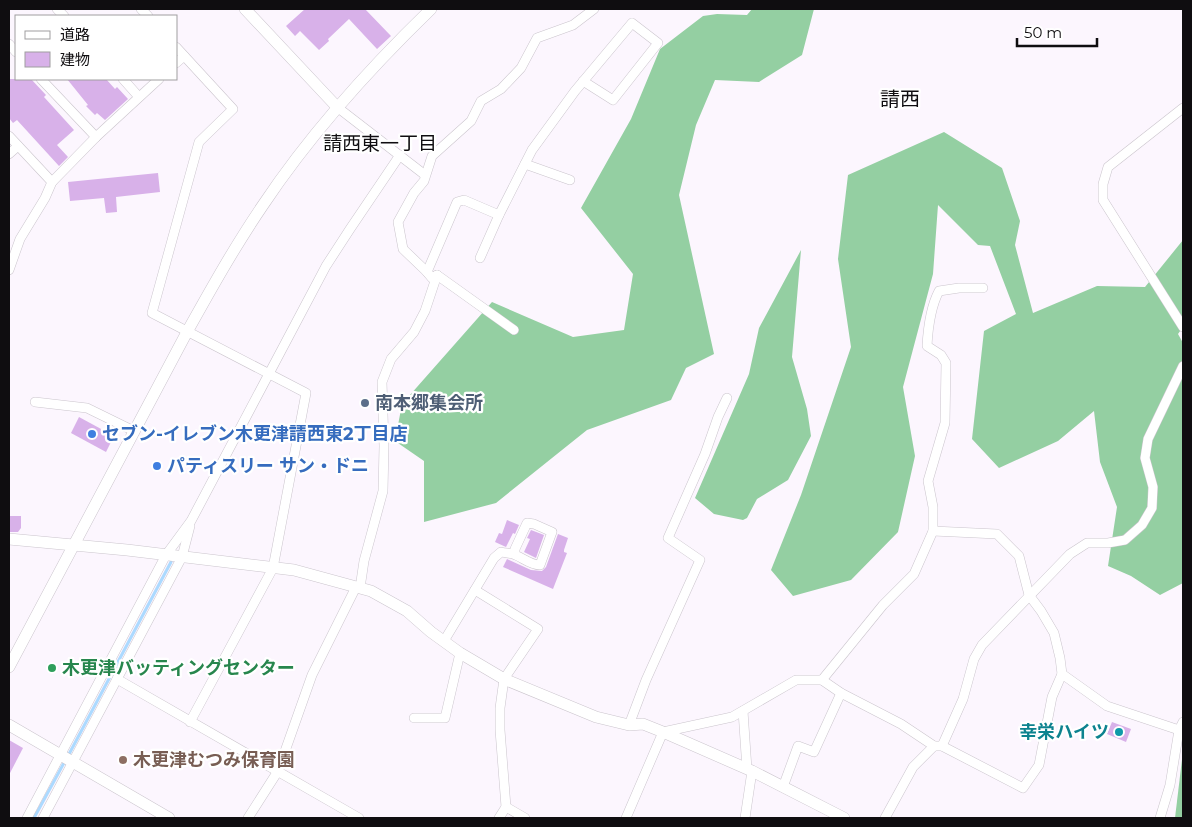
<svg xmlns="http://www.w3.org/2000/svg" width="1192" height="827" viewBox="0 0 1192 827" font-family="Montserrat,'Noto Sans JP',sans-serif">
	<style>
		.forest { fill: #94cfa2 }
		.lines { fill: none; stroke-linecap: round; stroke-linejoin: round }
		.stream { stroke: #acdaff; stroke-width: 3 }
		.building { fill: #d8b1e9 }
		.minor-casing { stroke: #cbc5cd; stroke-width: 10 }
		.tertiary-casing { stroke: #cbc5cd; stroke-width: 12 }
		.minor { stroke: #fff; stroke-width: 9 }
		.tertiary { stroke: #fff; stroke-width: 11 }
		.service-dot { fill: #5c6f8a; stroke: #fff; stroke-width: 2 }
		.shop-dot { fill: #3f7fe0; stroke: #fff; stroke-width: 2 }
		.leisure-dot { fill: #2e9e5b; stroke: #fff; stroke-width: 2 }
		.culture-dot { fill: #0f9aa8; stroke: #fff; stroke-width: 2 }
		.education-dot { fill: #8d6e63; stroke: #fff; stroke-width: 2 }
		.labels { text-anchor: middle; stroke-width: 4.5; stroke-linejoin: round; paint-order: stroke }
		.service-label { font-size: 18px; font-weight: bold; fill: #4e5e75; stroke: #fff; text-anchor: start }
		.shop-label { font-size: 18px; font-weight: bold; fill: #366cbe; stroke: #fff; text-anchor: start }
		.leisure-label { font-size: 18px; font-weight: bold; fill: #27864d; stroke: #fff; text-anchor: start }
		.culture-label { font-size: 18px; font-weight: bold; fill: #0d838f; stroke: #fff; text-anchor: end }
		.education-label { font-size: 18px; font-weight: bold; fill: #785e54; stroke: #fff; text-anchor: start }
		.neighbourhood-label { font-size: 19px; fill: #0f0d10; stroke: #fff }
		.quarter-label { font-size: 20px; fill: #0f0d10; stroke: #fff }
	</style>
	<rect width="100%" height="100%" fill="#fcf6fe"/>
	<g class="forest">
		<polygon points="752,9 814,9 802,55 759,82 715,80 696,125 679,195 714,354 686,368 671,400 587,430 496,503 424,522 424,461 395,441 402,404 492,302 573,337 624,330 633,274 581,208 631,119 660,49 703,16 717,14 747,15"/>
		<polygon points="944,132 1002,168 1020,221 1015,245 1033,313 1097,286 1145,287 1183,240 1183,327 1178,334 1183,343 1183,515 1182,518 1183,522 1183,583 1160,595 1131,576 1108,566 1117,507 1100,462 1094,411 1058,441 999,468 972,439 984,331 1016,314 990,246 978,245 938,205 933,274 903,387 915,456 898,532 851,580 793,596 771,570 801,495 851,347 838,259 848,175"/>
		<polygon points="801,250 792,357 807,409 811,436 788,480 757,499 747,518 743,520 714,514 695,498 749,374 759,328"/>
		<polygon points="1183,751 1183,818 1175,818"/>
	</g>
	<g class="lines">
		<g class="stream">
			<polyline points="68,756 171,562"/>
			<polyline points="34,818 65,761"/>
		</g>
	</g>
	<g class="building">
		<polygon points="305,9 365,9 391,36 377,49 349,19 328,39 329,41 319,50 300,31 295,36 286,26"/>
		<polygon points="9,79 31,79 46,95 44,97 74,130 57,145 68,157 59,166 17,120 13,123 9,118"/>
		<polygon points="67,79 106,79 115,89 117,87 128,99 105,120 97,113 95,115 86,106 88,105"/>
		<polygon points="158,173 160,192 116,197 117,212 106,213 104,198 70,201 68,182"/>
		<polygon points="79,417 114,436 106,452 71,433"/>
		<polygon points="9,516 21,516 21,528 18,532 9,532"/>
		<polygon points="507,520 519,525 515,534 513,533 506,547 495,542 499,533 502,534"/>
		<polygon points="531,530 544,535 536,558 524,552 530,539 527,538"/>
		<polygon points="558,534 568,538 564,550 564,552 567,553 553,589 503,567 507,559 531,570 542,571 546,567"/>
		<polygon points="1112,722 1131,729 1126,742 1107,734"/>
		<polygon points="9,740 23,748 9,775"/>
	</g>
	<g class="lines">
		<g class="minor-casing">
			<g id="minor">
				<polyline points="57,9 64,16"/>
				<polyline points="141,9 148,16"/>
				<polyline points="9,44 16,52"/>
				<polyline points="176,47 233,109 199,142 152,313 306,393 273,568 190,722"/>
				<polyline points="176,63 184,56"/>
				<polyline points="41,79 96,137"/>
				<polyline points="123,79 139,97"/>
				<polyline points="337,107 425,175"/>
				<polyline points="1183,108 1108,167 1103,184 1103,200 1183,327"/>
				<polyline points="9,136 52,182"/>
				<polyline points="9,154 18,146"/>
				<polyline points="525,164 570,180"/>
				<polyline points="480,258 499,215 532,150 575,91 632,23 658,43 613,100 583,81"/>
				<polyline points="9,270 20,239 45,198 52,182 96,137 159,79"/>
				<polyline points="427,272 457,202 464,200 499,215"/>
				<polyline points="514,330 437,275 432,278 427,272 403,249 398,222 414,193 424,181 432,156 471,121 481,101 501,89 521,68 537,38 573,25 594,9"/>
				<polyline points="35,402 87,408 134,431"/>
				<polyline points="933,531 997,534 1019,556 1029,595 1041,611 1054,633 1060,658 1062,674"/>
				<polyline points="360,588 364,561 383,491 384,446 382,382 391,359 414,332 425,311 437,275"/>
				<polyline points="475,590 538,629 504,679 500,708 500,730 506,807 499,818"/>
				<path d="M444 641 494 558 501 552C505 553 509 553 513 554 522 557 530 565 540 565L552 532 534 524 527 523 515 549V554"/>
				<polyline points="117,679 359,818"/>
				<path d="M822 680 883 605 914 574 933 531V507L928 481 945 423 946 363 941 355 927 346C928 328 930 308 939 291L959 288H983"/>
				<polyline points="743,711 747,769"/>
				<polyline points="414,718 445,718 460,653"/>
				<polyline points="629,725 646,680 700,560 668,538 705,454 718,417 727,398"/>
				<polyline points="942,746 963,699 974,659 982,645 1070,554 1087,543 1108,543 1125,540 1142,525 1152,508 1153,487 1145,458 1148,439 1183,366"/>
				<polyline points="783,787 798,746 814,752 841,693"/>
				<polyline points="506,807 525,818"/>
				<polyline points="27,818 166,555 191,521 326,266 350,229 400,155"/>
				<polyline points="43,818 182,557 190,526"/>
				<polyline points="248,818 278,771 312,675 356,587"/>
				<polyline points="626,818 663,732 732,717 796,680 822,680 841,693 901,724 934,746 942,746 1023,788 1039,765 1052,697 1062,674 1107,706 1179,730"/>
				<polyline points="745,818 752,771"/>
				<polyline points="885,818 913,767 934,746"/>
				<polyline points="1160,818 1170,785 1179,730 1183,722"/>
			</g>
		</g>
		<g class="tertiary-casing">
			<g id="tertiary">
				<polyline points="245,9 337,107"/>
				<polyline points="9,539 127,550 294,570 371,591 407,611 431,632 460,653 504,679 596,717 629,725 643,724 663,732 752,771 844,818"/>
				<path d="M9 667 187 332C211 289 235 246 263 205 311 133 369 69 431 9"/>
				<polyline points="9,725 169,818"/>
			</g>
		</g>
		<use href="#minor" class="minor"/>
		<use href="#tertiary" class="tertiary"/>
	</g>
	<circle class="service-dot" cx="365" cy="403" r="5"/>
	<g class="shop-dot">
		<circle cx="92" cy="434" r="5"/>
		<circle cx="157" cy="466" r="5"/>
	</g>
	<circle class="leisure-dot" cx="52" cy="668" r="5"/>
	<circle class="culture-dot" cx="1119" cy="732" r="5"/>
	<circle class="education-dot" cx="123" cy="760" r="5"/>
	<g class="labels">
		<g class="service-label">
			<text x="375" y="409">南本郷集会所</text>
		</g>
		<g class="shop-label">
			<text x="102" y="440">セブン-イレブン木更津請西東2丁目店</text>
			<text x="167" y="472">パティスリー サン・ドニ</text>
		</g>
		<g class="leisure-label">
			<text x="62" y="674">木更津バッティングセンター</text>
		</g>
		<g class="culture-label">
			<text x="1109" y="738">幸栄ハイツ</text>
		</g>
		<g class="education-label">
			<text x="133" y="766">木更津むつみ保育園</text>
		</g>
		<g class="neighbourhood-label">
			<text x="380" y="150">請西東一丁目</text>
		</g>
		<g class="quarter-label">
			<text x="900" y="106">請西</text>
		</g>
	</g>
	<rect width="1192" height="827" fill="none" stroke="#0f0d10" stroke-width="20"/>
	<rect x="15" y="15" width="162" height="65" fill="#ffffff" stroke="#9f9e9f"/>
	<rect x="25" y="31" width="25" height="8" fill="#ffffff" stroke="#9f9e9f"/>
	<text x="60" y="40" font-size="15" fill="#0f0d10">道路</text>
	<rect x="25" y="52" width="25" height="15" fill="#d8b1e9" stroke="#9f9e9f"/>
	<text x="60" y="65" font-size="15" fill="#0f0d10">建物</text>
	<path d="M1017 38v8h80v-8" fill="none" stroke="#0f0d10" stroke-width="2.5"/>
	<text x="1024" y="38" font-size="15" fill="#0f0d10" stroke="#ffffff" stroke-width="4" paint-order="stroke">50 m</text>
</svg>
